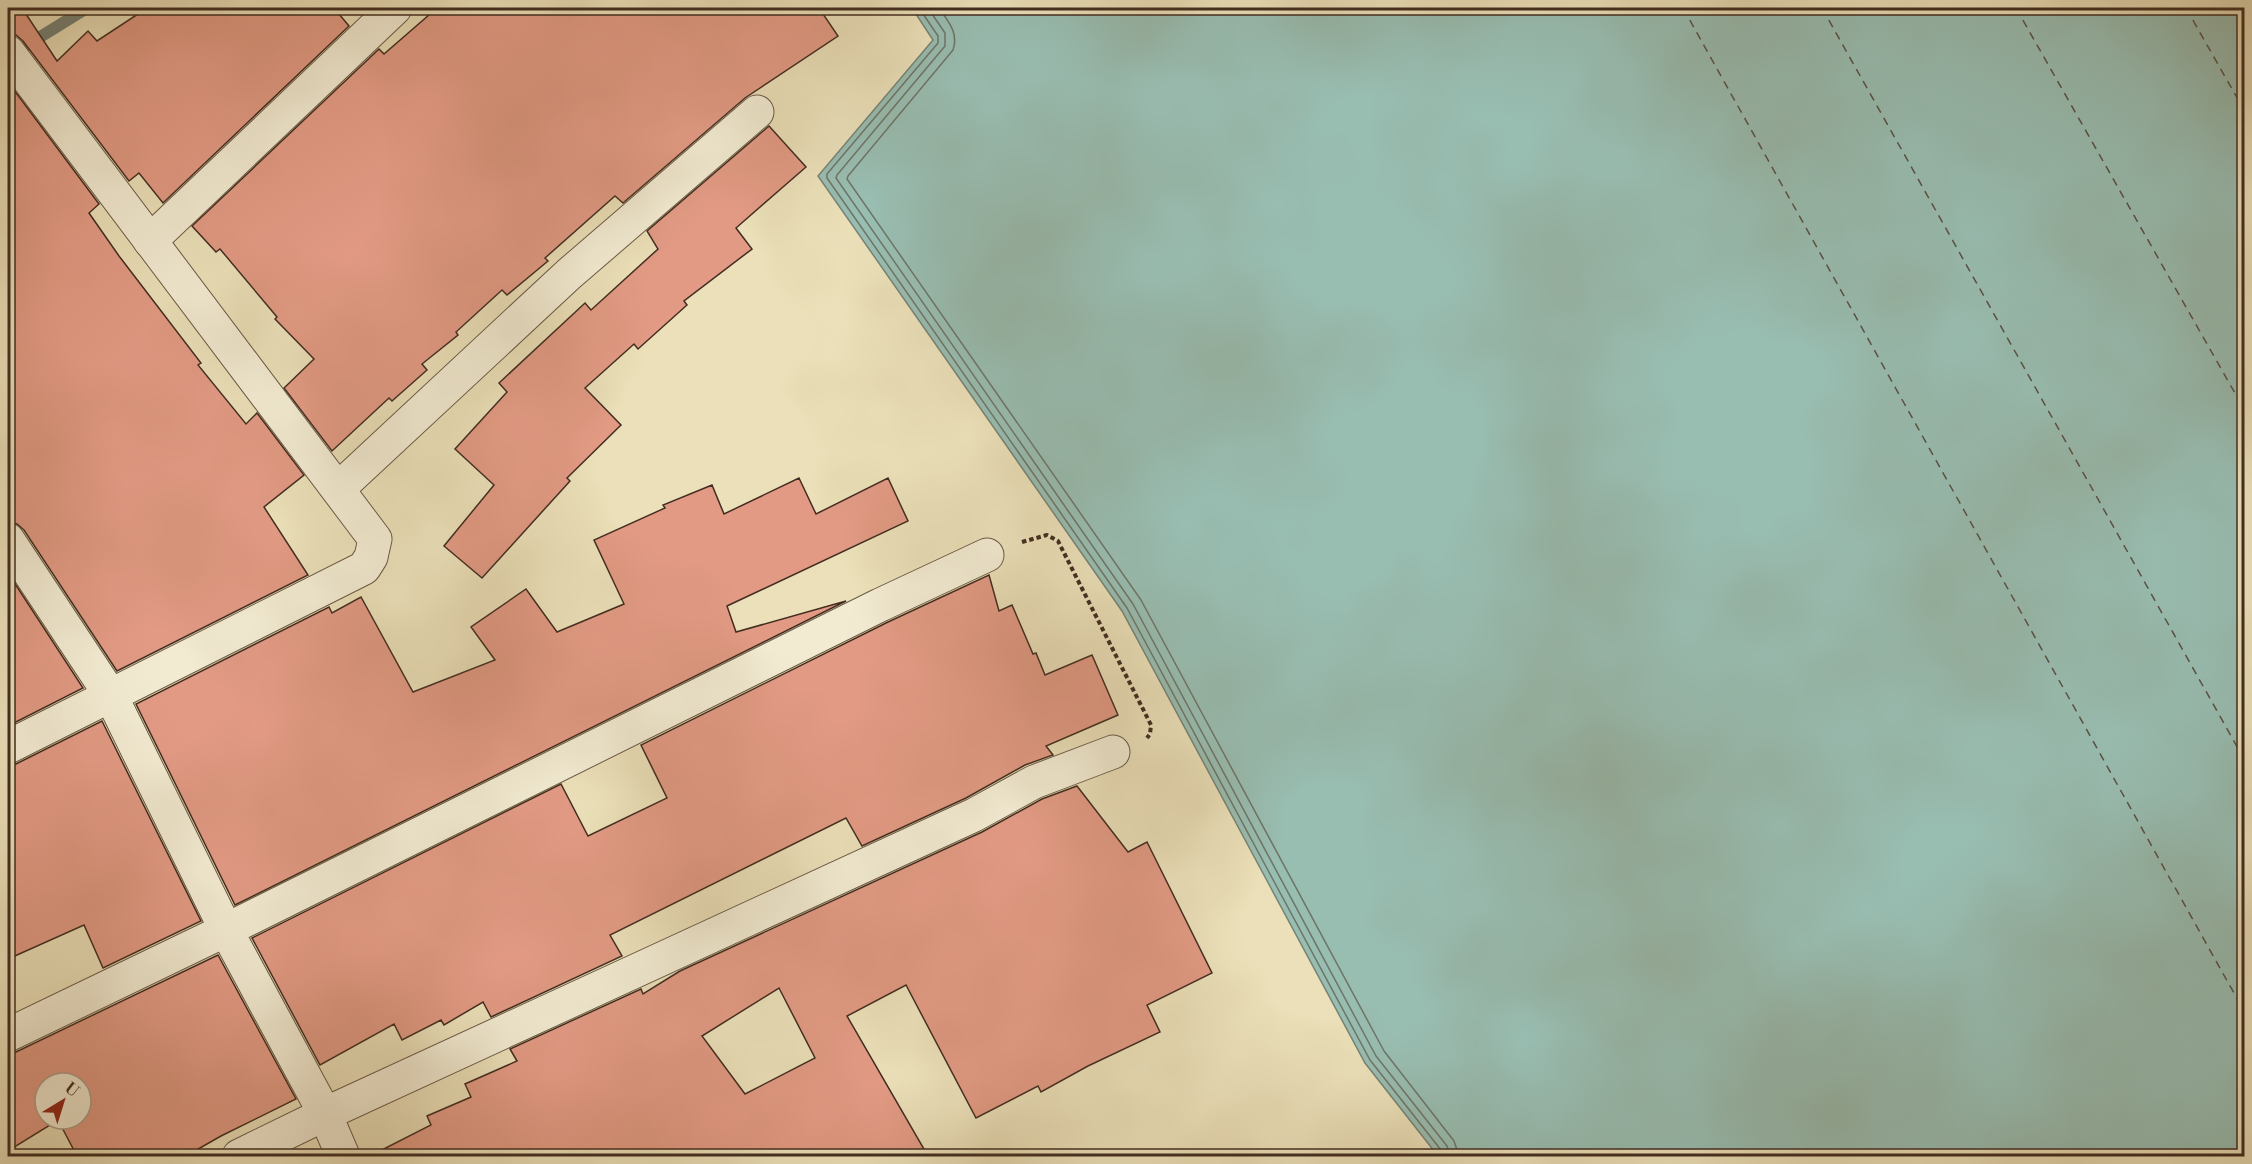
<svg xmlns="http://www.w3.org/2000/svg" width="2252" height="1164" viewBox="0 0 2252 1164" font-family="'Libre Bodoni',serif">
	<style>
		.water { fill: #98bdb1; stroke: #768377; stroke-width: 1.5 }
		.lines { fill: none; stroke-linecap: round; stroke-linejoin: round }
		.shore { stroke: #6d7568; stroke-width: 1.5 }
		.stream { stroke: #768377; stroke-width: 12 }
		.ferry { stroke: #585144; stroke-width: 1.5; stroke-dasharray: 8 6; stroke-linecap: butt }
		.building { fill: #e29a84; stroke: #422d20; stroke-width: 1.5; fill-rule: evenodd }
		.minor-casing { stroke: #6c5a46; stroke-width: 35 }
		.path { stroke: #422d20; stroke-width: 4; stroke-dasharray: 4.5 3; stroke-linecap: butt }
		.minor { stroke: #f2ebd2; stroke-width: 33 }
	</style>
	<rect width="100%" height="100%" fill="#ebe0b9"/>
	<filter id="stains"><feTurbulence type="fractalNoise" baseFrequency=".00333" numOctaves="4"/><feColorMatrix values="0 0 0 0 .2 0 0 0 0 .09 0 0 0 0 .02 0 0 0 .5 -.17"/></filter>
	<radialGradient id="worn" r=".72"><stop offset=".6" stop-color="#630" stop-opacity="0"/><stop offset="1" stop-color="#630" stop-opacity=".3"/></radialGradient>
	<polygon class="water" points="912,8 2244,8 2244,1156 1438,1156 1365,1063 1122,611 818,176 933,40"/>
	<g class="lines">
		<g class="shore">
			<polyline points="919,8 938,36 938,43 827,174 827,178 1127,608 1370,1060 1441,1150 1442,1156"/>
			<polyline points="928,8 945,33 945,46 837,175 836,178 1133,604 1376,1056 1447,1146 1450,1156"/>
			<path d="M939 8C948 21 959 33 953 50L848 176 847 179 1141 600 1384 1051 1454 1141 1459 1156"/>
		</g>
		<polyline class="stream" points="11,55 87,8"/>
		<g class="ferry">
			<polyline points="1683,8 2244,1011"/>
			<polyline points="1822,8 2244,759"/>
			<polyline points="2016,8 2244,409"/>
			<polyline points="2186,8 2244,110"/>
		</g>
	</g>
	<g class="building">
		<polygon points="8,8 22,8 57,61 88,31 97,41 147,8 334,8 349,26 163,203 139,173 129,181 23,41 16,35 8,34"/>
		<polygon points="437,8 819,8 838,36 745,98 623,203 615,196 545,258 548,261 507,295 502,290 456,332 458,335 422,364 427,370 392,401 389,398 332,451 284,388 314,359 275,319 277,317 220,249 216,252 192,226 379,49 384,54"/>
		<polygon points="8,82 99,204 89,213 119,256 201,363 198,365 246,424 257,413 304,475 264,507 308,575 117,671 24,530 17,524 8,521"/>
		<polygon points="769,126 806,167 736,228 752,249 684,301 687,305 638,349 634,344 585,388 621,425 567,478 570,481 482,578 444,546 494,485 455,449 507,392 499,383 585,303 591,310 658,249 647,231"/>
		<polygon points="799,478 816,514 888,478 908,521 727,606 736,632 846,601 235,905 136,704 329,607 332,613 361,597 413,692 495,660 471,627 526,589 557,632 624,604 594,540 665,508 663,505 712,485 724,514"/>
		<polygon points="8,573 83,688 8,726"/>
		<polygon points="989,575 999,611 1012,605 1033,654 1036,653 1045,675 1092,655 1118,715 1046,746 1053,755 1025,765 966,798 862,846 846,818 610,935 622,956 491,1017 483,1002 444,1025 441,1020 402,1040 394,1024 320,1065 252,938 561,784 588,836 667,798 641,745 888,622"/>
		<polygon points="102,721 201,921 103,968 84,925 8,959 8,766 16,764"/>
		<path d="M1077 786 1128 852 1147 842 1212 973 1147 1005 1160 1032 1088 1066 1041 1092 1038 1086 976 1118 906 985 847 1016 928 1156H370L431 1125 427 1116 471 1097 465 1084 517 1061 510 1049 641 989 643 994 680 971 982 832 1042 799ZM779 988 815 1058 745 1094 702 1036Z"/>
		<path d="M218 955 296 1099 221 1136 186 1156H77L58 1120 8 1151V1054L16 1052ZM45 1083H81V1119H45Z"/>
	</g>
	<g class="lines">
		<g class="minor-casing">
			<g id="minor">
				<polyline points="8,52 375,539 371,557 364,568 8,747"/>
				<polyline points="150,241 395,8"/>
				<polyline points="338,489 569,274 757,112"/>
				<polyline points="8,540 111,696 226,930 325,1114 343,1156"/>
				<polyline points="8,1035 226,930 880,605 987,555"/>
				<polyline points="239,1156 325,1114 974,815 1034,782 1113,752"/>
			</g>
		</g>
		<polyline class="path" points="1022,542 1047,535 1058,541 1151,725 1150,734 1147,738"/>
		<use href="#minor" class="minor"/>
	</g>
	<rect width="2252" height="1164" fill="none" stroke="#ebe0b9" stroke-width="30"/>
	<rect x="9" y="9" width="2234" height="1146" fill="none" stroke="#422d20" stroke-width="3"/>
	<rect x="15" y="15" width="2222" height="1134" fill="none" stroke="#422d20" stroke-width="1.5"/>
	<g transform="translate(63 1101) rotate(38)"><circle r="28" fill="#f2ebd2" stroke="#ac9f8b" stroke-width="1.5"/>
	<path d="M0-4.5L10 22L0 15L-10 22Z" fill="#8f2418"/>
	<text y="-9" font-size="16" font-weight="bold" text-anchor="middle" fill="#422d20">U</text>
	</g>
	<rect width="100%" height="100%" filter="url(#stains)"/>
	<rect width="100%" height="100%" fill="url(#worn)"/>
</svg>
